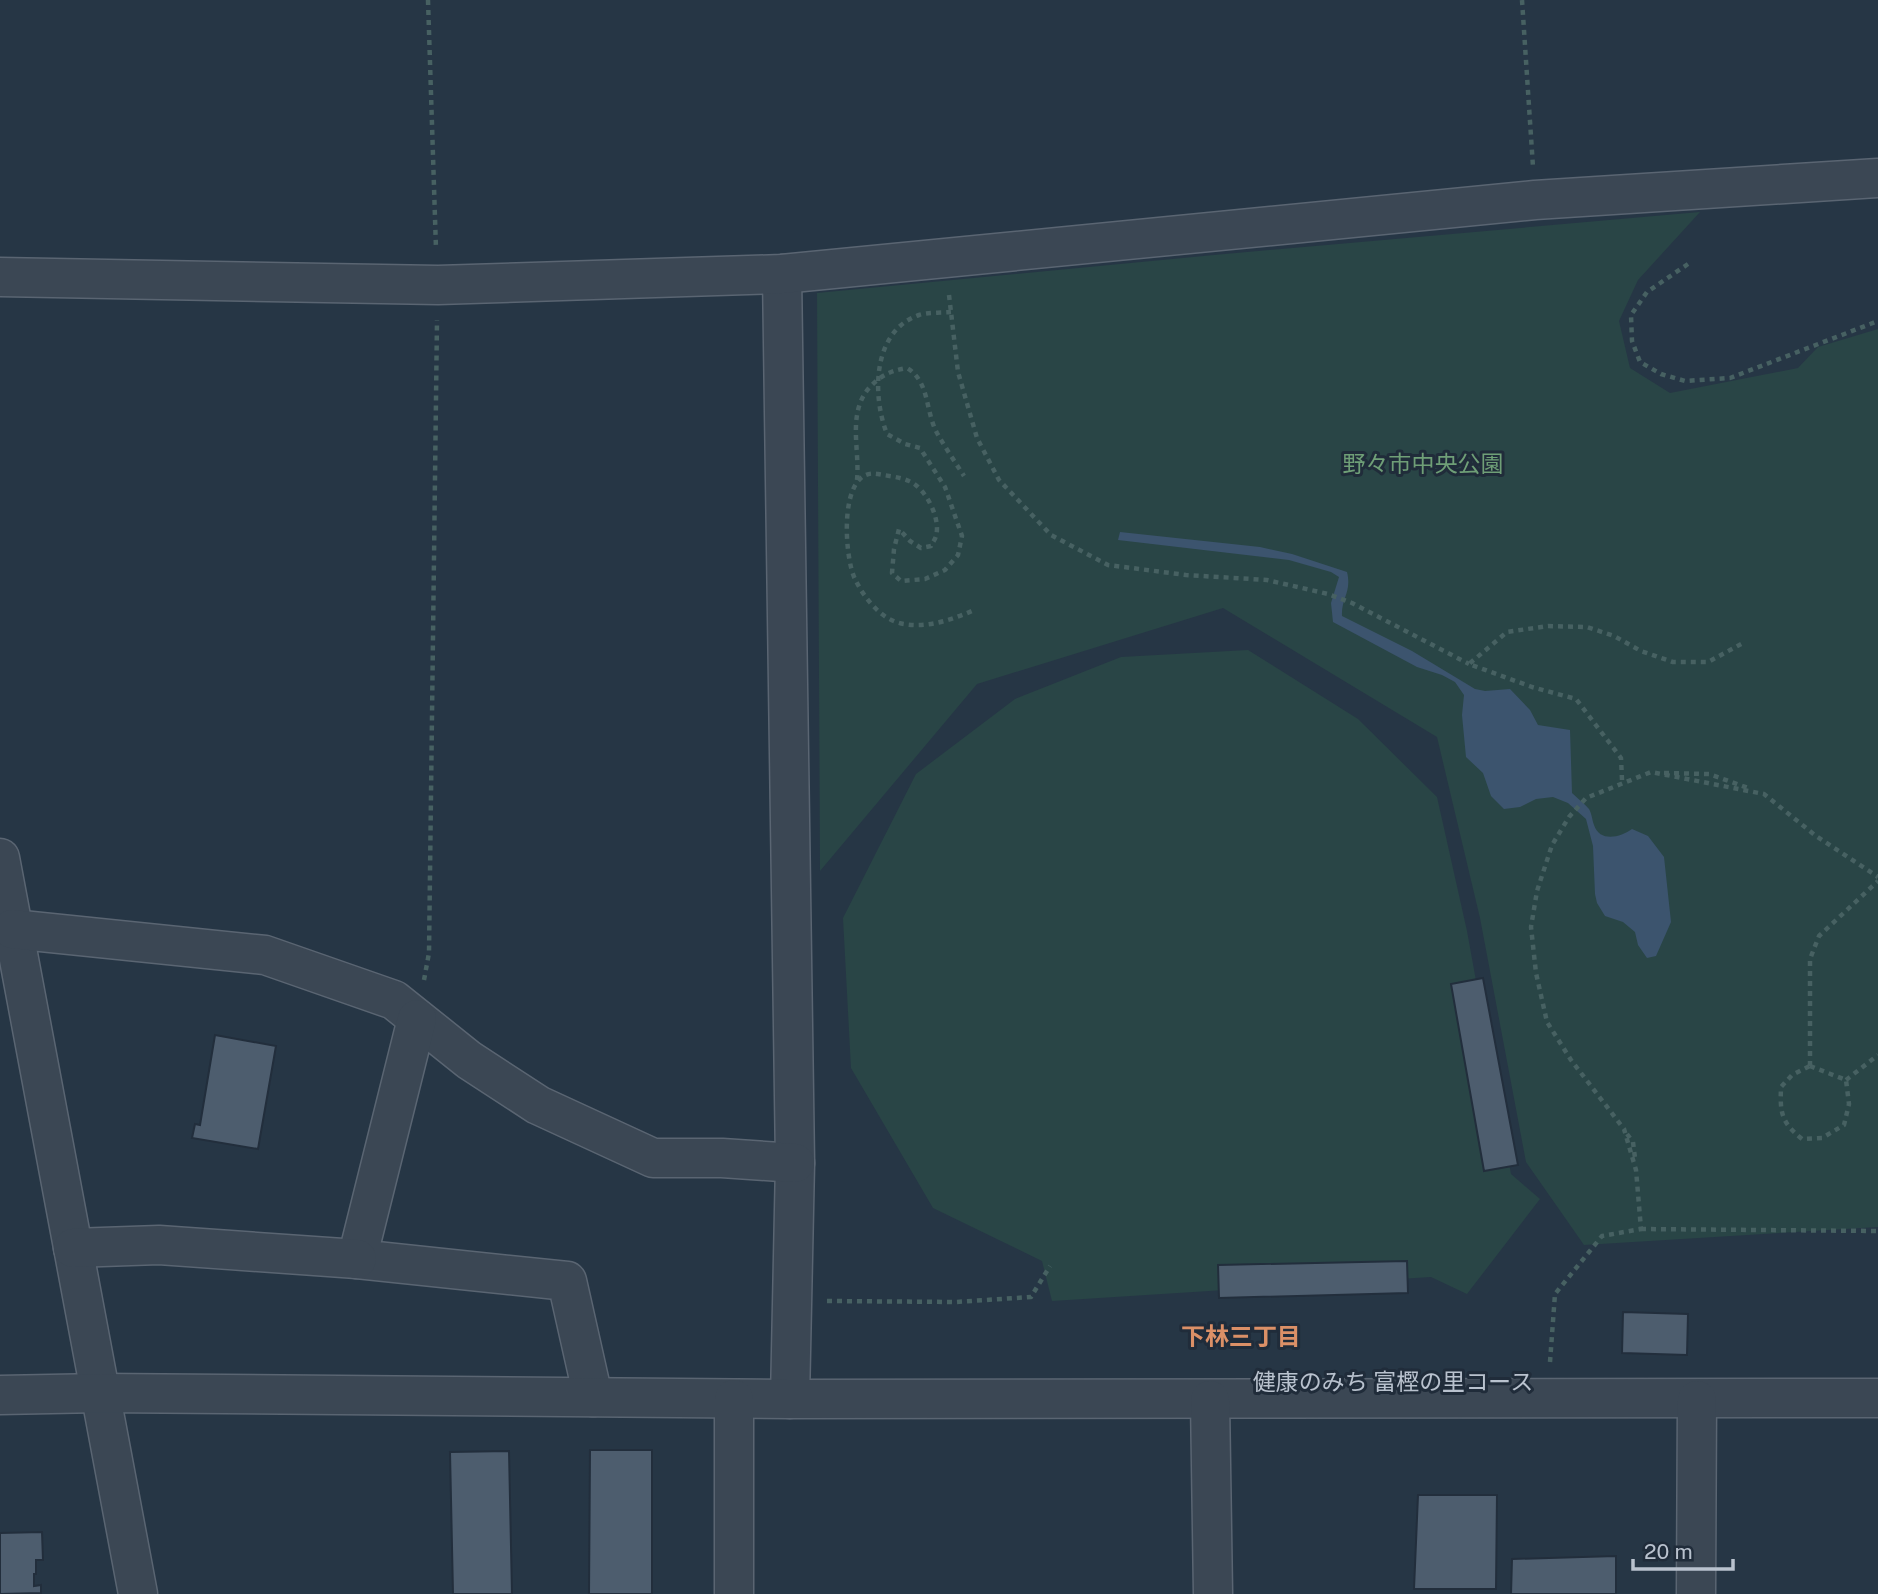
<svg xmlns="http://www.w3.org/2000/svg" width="1878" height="1594" viewBox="0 0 1878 1594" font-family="'Public Sans','Noto Sans JP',sans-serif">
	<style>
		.green { fill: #294546 }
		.water { fill: #3c546e }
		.building { fill: #4d5d6e; stroke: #222e3c; stroke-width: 2 }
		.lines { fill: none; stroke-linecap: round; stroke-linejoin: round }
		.minor-casing { stroke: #5a6572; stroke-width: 41 }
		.path { stroke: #476162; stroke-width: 4.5; stroke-dasharray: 5 5; stroke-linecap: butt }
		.minor { stroke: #3b4754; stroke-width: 38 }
		.labels { text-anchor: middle; stroke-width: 6; stroke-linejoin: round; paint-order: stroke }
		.park-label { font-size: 23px; fill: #6f9f77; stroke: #202c3a }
		.street-label { font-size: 23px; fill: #b9c2ce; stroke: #202c3a }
		.neighbourhood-label { font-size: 24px; font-weight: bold; fill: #db9067; stroke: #202c3a }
	</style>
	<rect width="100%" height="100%" fill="#263645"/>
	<g class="green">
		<polygon points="1700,212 1638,280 1619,321 1630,368 1670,393 1798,368 1818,347 1878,329 1878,1227 1584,1245 1526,1162 1480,918 1437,737 1223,608 977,684 820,871 817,293 1214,255"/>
		<polygon points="1248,650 1358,719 1437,797 1467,931 1511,1174 1540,1199 1467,1294 1431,1277 1052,1301 1042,1261 933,1208 851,1068 843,918 916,774 1015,699 1121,657"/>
	</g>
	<path class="water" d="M1120 532 1260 547 1292 554 1347 572C1352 592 1341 598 1342 616L1412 651 1475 689 1485 691 1510 689 1530 710 1538 725 1570 730 1572 793C1577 798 1584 803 1589 809 1592 814 1592 820 1594 825 1600 843 1621 837 1632 829L1648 836 1664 857 1671 922 1656 956 1647 958 1638 945 1635 932 1623 922 1605 916 1597 903 1595 894 1593 846 1586 819 1568 803 1553 797 1536 799 1520 807 1504 809 1491 796 1483 773 1466 757 1462 715 1464 695 1455 682 1442 675 1417 667 1333 622 1331 603 1339 577 1331 572 1289 560 1118 540Z"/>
	<g class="building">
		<polygon points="1483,978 1518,1165 1484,1171 1451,984"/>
		<polygon points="215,1035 276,1046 258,1149 192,1138 195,1124 200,1125"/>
		<polygon points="1407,1261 1408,1293 1219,1298 1218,1265"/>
		<polygon points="1623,1312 1688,1314 1687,1355 1622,1353"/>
		<polygon points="590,1450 652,1450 652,1594 589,1594"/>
		<polygon points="509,1451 512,1594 453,1594 450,1452"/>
		<polygon points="1418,1495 1497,1495 1496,1589 1414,1589"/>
		<polygon points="42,1532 43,1560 36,1560 36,1574 34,1574 34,1586 41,1585 41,1593 0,1594 0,1533"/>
		<polygon points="1616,1556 1616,1594 1511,1594 1512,1559"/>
	</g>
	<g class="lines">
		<g class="minor-casing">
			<g id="minor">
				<polyline points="782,274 795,1163 790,1399"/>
				<polyline points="0,277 438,285 782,274 1535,200 1878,178"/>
				<polyline points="0,858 138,1594"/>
				<polyline points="12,929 265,955 394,1000 469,1060 538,1105 653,1158 722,1158 795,1163"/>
				<polyline points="417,1019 357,1259 567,1281 593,1397"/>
				<polyline points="73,1248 159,1245 357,1259"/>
				<polyline points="0,1395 101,1393 790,1399 1878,1398"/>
				<polyline points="1210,1400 1213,1594"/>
				<polyline points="734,1594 734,1399"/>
				<polyline points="1696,1594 1697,1400"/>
			</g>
		</g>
		<g class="path">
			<polyline points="428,0 436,249"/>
			<polyline points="1522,0 1533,167"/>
			<polyline points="1688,264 1647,292 1631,315 1632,341 1640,362 1661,374 1685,381 1730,378 1878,321"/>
			<polyline points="949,295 958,372 977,438 999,480 1051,535 1108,565 1186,575 1267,580 1328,594 1352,603 1469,664"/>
			<path d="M951 312C941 313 928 312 919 315 872 331 872 396 887 434L905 444 920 448 945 487 962 536 958 555 945 570 925 579 901 581 892 573 894 549 899 529 910 541 921 548 931 546C932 543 935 540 936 536 941 519 926 488 909 481 900 477 888 476 878 474 838 466 844 557 855 579 864 598 882 621 904 624 927 628 951 620 972 611"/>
			<path d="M857 480C860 449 847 414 869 388 881 375 890 371 907 368 930 382 925 411 937 433 945 447 955 462 964 476"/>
			<polyline points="1664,773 1709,774 1751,789"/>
			<polyline points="1622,780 1621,758 1576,699 1532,687 1469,664 1507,632 1548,626 1587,627 1614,636 1641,651 1673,662 1708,662 1743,643"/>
			<polyline points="424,980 429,953 437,320"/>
			<path d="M1810 1066 1846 1080 1849 1104 1844 1125 1822 1138 1802 1139C1781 1122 1780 1113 1781 1087L1792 1075Z"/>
			<polyline points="1810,1066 1810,959 1819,936 1878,881"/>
			<polyline points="1846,1080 1878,1055"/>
			<polyline points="1627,1134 1633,1142 1635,1158"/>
			<polyline points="1641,1229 1878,1231"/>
			<polyline points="827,1301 956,1302 1031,1297 1050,1266"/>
			<polyline points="1550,1362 1555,1294 1602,1236 1641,1229 1636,1170 1624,1129 1571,1060 1547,1022 1536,973 1531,927 1537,891 1552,845 1569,817 1586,798 1651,772 1764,794 1816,836 1878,877"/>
		</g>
		<use href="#minor" class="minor"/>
	</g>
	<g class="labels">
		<g class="park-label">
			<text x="1423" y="472">野々市中央公園</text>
		</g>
		<g class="street-label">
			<text x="1393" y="1390">健康のみち 富樫の里コース</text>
		</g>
		<g class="neighbourhood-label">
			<text x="1241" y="1345">下林三丁目</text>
		</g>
	</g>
	<path d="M1633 1559v10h100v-10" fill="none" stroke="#b9c2ce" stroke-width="3.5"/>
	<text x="1644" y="1559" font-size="21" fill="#b9c2ce" stroke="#202c3a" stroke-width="5" paint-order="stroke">20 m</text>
</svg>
